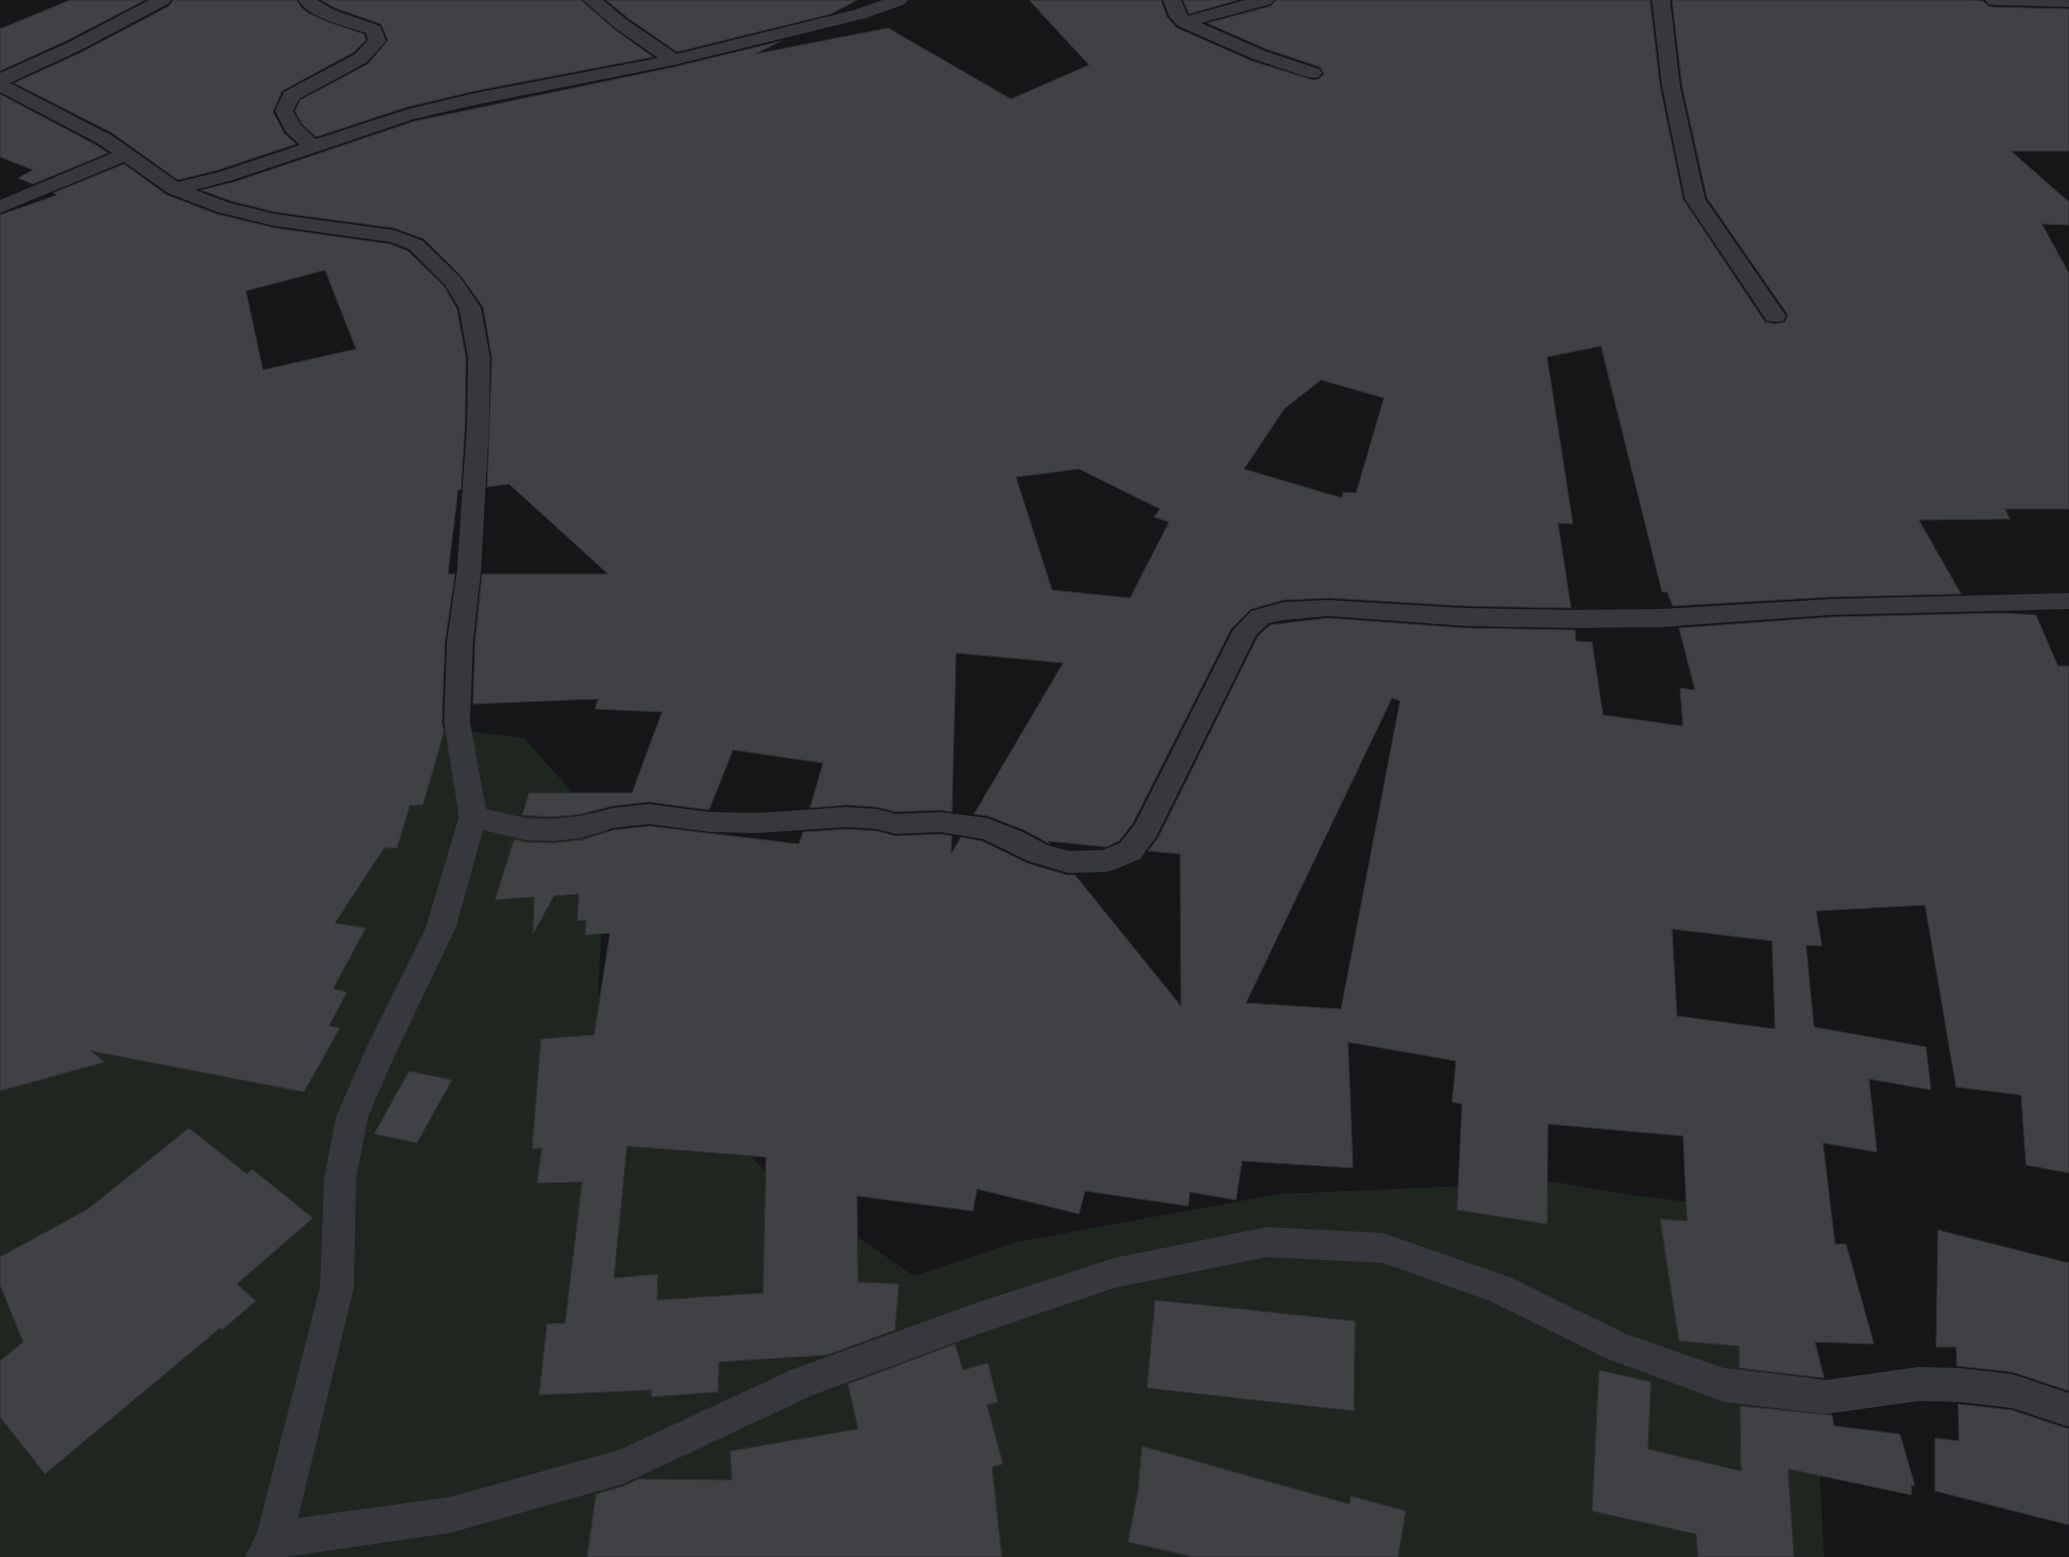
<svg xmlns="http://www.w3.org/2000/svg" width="2069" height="1557" viewBox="0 0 2069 1557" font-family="Roboto,sans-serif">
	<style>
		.green { fill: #1e261f }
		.building { fill: #404145; stroke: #303034; fill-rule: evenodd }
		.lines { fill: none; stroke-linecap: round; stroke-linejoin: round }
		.minor { fill: #37383d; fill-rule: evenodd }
	</style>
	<rect width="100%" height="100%" fill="#161618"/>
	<polygon class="green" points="331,713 524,738 607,831 598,994 770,1176 914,1276 1016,1242 1279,1194 1555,1182 1632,1195 1807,1217 1824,1557 0,1557 0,821"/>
	<g class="building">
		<polygon points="70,0 145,0 66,41 0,71 0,29"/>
		<polygon points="173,0 297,0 301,7 308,13 328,22 364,34 366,40 354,52 282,91 273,112 284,133 296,144 218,170 178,180 112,133 14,83 80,53 169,6"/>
		<polygon points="321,0 581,0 614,29 653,57 475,91 407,107 316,137 302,124 295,111 300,100 368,64 388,40 381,24 335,8"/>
		<polygon points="606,0 857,0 831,14 677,52 628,18"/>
		<path d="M1029 0H1161L1167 17 1177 28 1252 61 1313 80 1319 79 1324 74 1320 67 1266 49 1207 23 1271 6 1276 0H1650L1660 86 1683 199 1765 322 1775 324 1785 322 1788 315 1707 198 1682 86 1672 0H1968L1983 1 1988 6 1994 7 2069 9V151H2011L2069 202V225L2042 224 2069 273V509H2005L2010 519 1919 520 1961 594 1831 597 1673 606 1667 592H1662L1601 346 1547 357 1573 524 1558 523 1571 608 1465 606 1328 598 1284 600 1251 609 1231 629 1133 823 1119 841 1106 847 1048 841 1050 844 1024 830 988 816 974 814 1063 663 956 653 952 812 940 810 896 812 877 807 846 805 810 808 823 763 733 750 709 810 649 802 613 806 581 814 552 817 522 815 529 793H632L662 712 595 709 598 699 473 704 475 642 482 574H608L509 484 487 487 492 358 483 307 461 276 424 239 394 228 275 212 231 201 201 190 234 182 415 121 674 67 781 41 755 54 888 28 1011 99 1089 65ZM1321 380 1384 398 1356 493 1343 492 1342 498 1244 469 1284 409ZM1079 469 1160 509 1154 517 1169 522 1130 598 1052 590 1016 477Z"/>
		<polygon points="1183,0 1238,0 1189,14"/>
		<polygon points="0,94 96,145 108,153 33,184 18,178 33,170 0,157"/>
		<path d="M124 164 167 195 217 214 275 228 390 244 408 251 444 286 457 309 466 358 465 425 461 490H458L448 574H455L445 642 442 722 444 732 423 805H410L397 848H384L335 923 366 928 333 989 347 992 329 1026 340 1028 304 1092 91 1051 105 1062 0 1091V215L57 195 53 193ZM325 270 356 349 263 370 246 291Z"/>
		<path d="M2004 613 2036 615 2058 666H2069V1173L2026 1165 2021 1095 1956 1087 1925 905 1816 911 1822 946 1806 945 1814 1027 1926 1047 1931 1090 1869 1079 1877 1152 1823 1143 1835 1244H1846L1874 1344 1815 1342 1824 1378 1739 1368V1346L1679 1341 1660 1219 1687 1221 1683 1136 1548 1124 1547 1224 1457 1210 1462 1104 1452 1102 1456 1061 1348 1042 1353 1168 1242 1161 1236 1200 1190 1192 1188 1206 1085 1191 1079 1214 977 1189 973 1211 857 1196 858 1282 899 1284 895 1330 827 1355 719 1362 718 1392 651 1397 652 1390 539 1395 547 1324 565 1323 582 1182 537 1183 542 1148 532 1149 541 1039 594 1035 610 933 585 935 586 920 577 921 579 894 554 896 533 934 534 897 495 900 514 839 525 842 552 843 582 840 613 830 649 826 799 844 803 832 846 829 877 831 896 836 940 834 952 836 951 854 961 837 982 841 1027 863 1067 875H1075L1181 1006 1180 854 1148 851 1158 838 1258 636 1270 625 1328 618 1465 628 1575 630 1576 641 1592 642 1603 715 1683 726 1680 688 1695 690 1679 628 1831 617ZM1392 698 1400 701 1341 1009 1246 1003ZM1672 929 1772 941 1775 1029 1677 1016ZM627 1146 766 1157 763 1293 657 1300 658 1274 614 1278Z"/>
		<polygon points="409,1071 452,1080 417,1143 374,1134"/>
		<polygon points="189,1128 247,1174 252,1169 313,1218 237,1284 256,1301 222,1330 220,1328 45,1474 0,1417 0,1361 23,1342 0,1285 0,1257 88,1209"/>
		<polygon points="1938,1230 2069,1263 2069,1391 2012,1372 1957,1366 1956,1347 1936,1347"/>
		<polygon points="1155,1300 1355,1321 1354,1411 1147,1388"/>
		<polygon points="955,1344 963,1370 988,1363 998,1402 987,1405 1003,1464 992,1467 1002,1557 587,1557 596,1494 624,1486 638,1479 732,1480 730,1451 858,1429 848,1384"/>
		<polygon points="1599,1370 1651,1382 1648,1449 1741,1471 1740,1406 1832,1415 1834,1426 1900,1434 1915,1486 1911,1485 1912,1495 1788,1469 1794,1557 1698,1557 1696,1534 1592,1511"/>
		<polygon points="1958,1404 2012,1410 2069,1429 2069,1525 1935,1491 1935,1438 1959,1441"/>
		<polygon points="1142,1446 1349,1504 1351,1496 1406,1511 1398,1557 1193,1557 1128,1542 1138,1490"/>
	</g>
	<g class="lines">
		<g class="minor">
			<path d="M149 0H171L168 4 79 51 10 83 111 135 178 182 219 172 300 145 286 132 275 111 284 92 355 54 368 40 366 33C351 28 303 16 299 0H317L334 10 380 26 386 41 367 62 299 99 293 111 301 125 316 139 408 109 475 93 658 58 615 28 583 0H603L627 20 677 54 854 10 883 0H908L905 4 866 18 674 65 475 105 414 119 233 180 195 190 230 203 275 214 394 230 423 241 460 277 481 308 490 358 489 425 481 570 473 642 470 722 486 809 525 818 552 819 581 816 613 808 649 804 710 812 757 813 846 807 877 809 896 814 940 812 987 818 1023 832 1047 845 1068 851 1103 850 1120 843 1135 824 1233 630 1251 611 1284 602 1328 600 1465 608 1572 610 1662 609 1831 599 2069 593V609L1831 615 1662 627 1572 628 1465 626 1328 616 1284 620 1269 623 1256 635 1156 837 1140 859 1116 869 1106 872 1068 873 1028 861 983 839 940 832 896 834 877 829 846 827 757 833 710 832 649 824 613 828 581 838 552 841 525 840 483 830 456 927 394 1057 368 1117 356 1180 354 1287 298 1518 450 1497 619 1450 791 1370 973 1304 1114 1258 1267 1227 1383 1233 1512 1278 1626 1334 1724 1368 1826 1380 1918 1367 1960 1368 2012 1374 2069 1393V1427L2012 1408 1960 1402 1918 1401 1826 1414 1724 1402 1605 1358 1490 1301 1383 1263 1267 1257 1114 1288 973 1336 813 1395 623 1484 450 1533 285 1557H245L257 1533 320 1287 324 1180 336 1117 362 1057 426 927 459 817 444 722 447 642 457 570 467 425 468 358 459 308 445 285 409 249 390 242 275 226 217 212 168 193 124 162 0 213V200L112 153 97 143 0 92V73L67 43Z"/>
			<polygon points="1163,0 1181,0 1188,16 1245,0 1274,0 1271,4 1201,23 1265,51 1319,69 1322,73 1319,77 1313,78 1307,77 1253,59 1178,26 1169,16"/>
			<polygon points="1652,0 1670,0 1680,86 1705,199 1786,316 1783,321 1775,322 1767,321 1685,199 1662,86"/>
			<polygon points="1985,0 2069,0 2069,7 1994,5 1988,4"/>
		</g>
	</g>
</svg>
